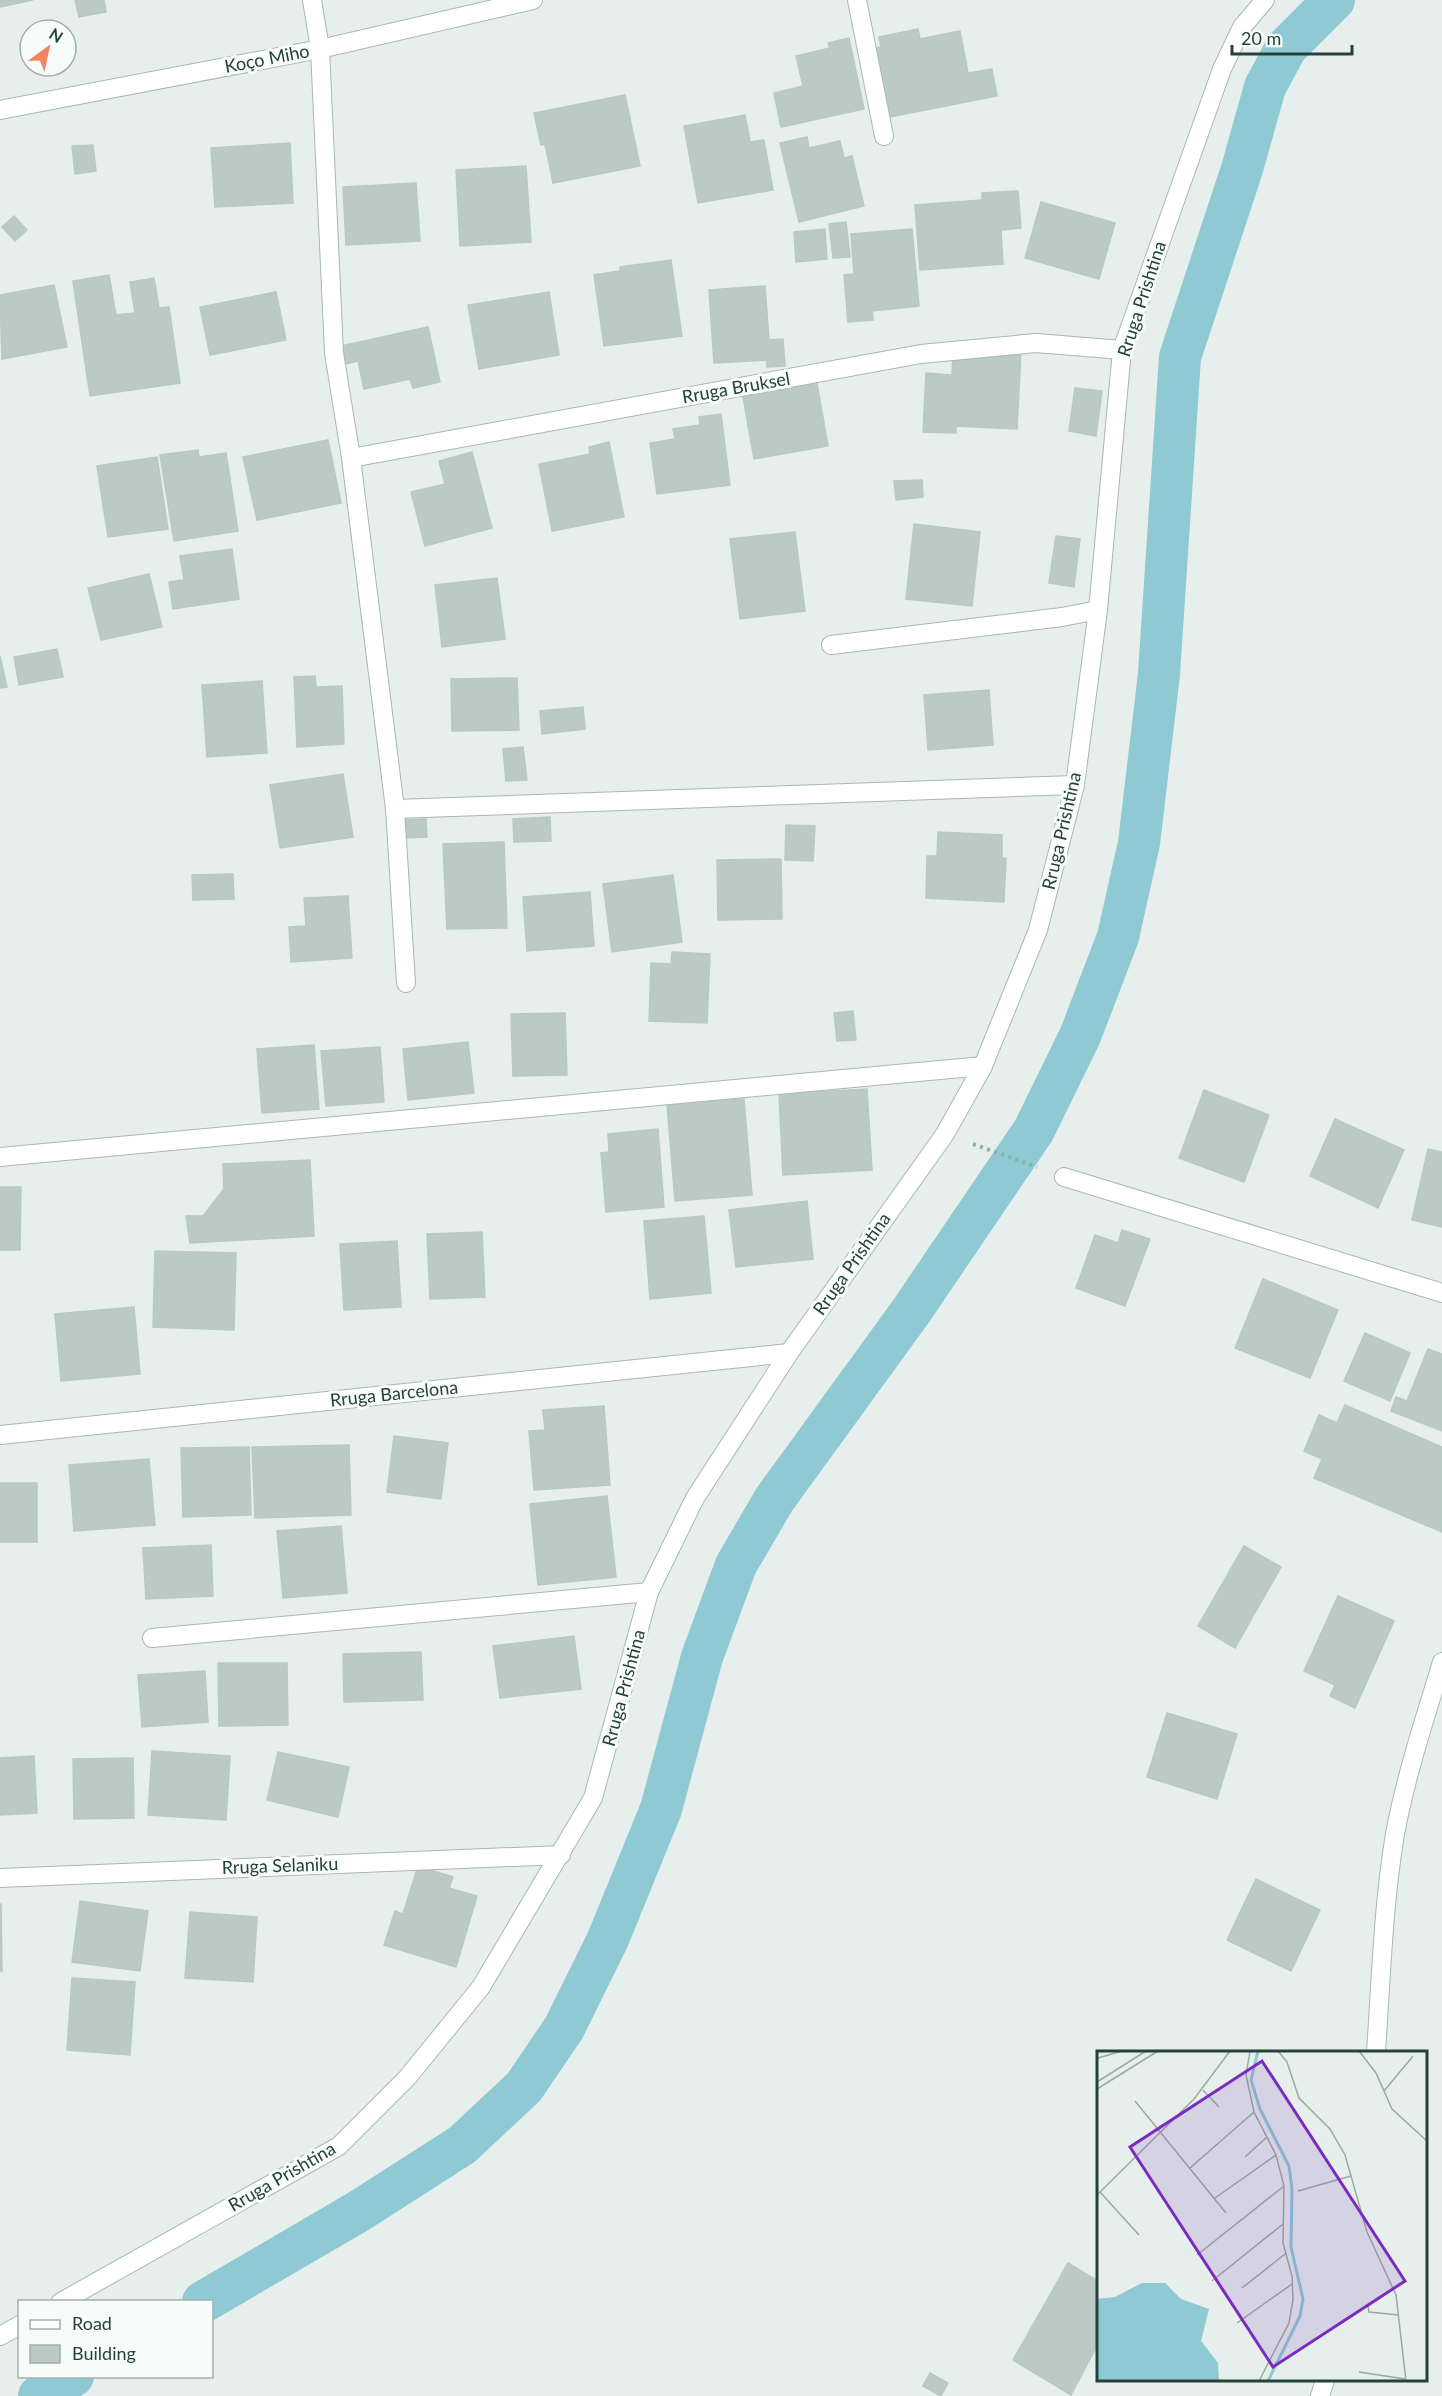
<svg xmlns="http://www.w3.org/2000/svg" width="1442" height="2396" viewBox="0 0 1442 2396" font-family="Lato,sans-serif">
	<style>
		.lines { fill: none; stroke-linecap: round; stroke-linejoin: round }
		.canal { stroke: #8ec9d4; stroke-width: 42 }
		.building { fill: #bbcac4; stroke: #b8c9c2; stroke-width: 1.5 }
		.street-casing { stroke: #a8b8b2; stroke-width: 20 }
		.secondary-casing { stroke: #a4bbb3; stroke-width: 20 }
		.path { stroke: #86b3a5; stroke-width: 4; stroke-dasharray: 3 4.5; stroke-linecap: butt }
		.street { stroke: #fff; stroke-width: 18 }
		.secondary { stroke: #fff; stroke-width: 18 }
		.labels { text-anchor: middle; stroke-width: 6; stroke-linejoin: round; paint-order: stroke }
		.street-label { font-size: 18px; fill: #24423a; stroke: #f7fbf9 }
		.inset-river { fill: none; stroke: #8ec9d4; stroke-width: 3 }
		.inset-road { fill: none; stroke: #98aaa4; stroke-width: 1.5 }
		.view { fill: #7b2cbf; fill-opacity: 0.15; stroke: #7b2cbf; stroke-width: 3 }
		.inset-edge { fill: none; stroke: #24423a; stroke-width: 3 }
	</style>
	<rect width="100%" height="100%" fill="#e6efeb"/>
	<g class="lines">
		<g class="canal">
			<polyline points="203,2302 359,2211 462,2145 524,2087 564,2028 608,1939 661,1809 702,1657 736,1565 774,1500 912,1310 1034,1130 1080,1036 1118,937 1139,843 1159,674 1180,357 1242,169 1265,87 1286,48 1334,0"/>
			<polyline points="39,2396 73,2376"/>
		</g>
	</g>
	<g class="building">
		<polygon points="0,0 33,0 0,7"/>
		<polygon points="75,0 104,0 106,12 79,17"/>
		<polygon points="918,29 920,39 960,31 968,73 992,69 997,96 889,117 875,48 881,47 879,37"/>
		<polygon points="849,38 864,109 781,127 774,93 803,86 796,56 830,48 828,43"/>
		<polygon points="625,95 640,166 553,183 545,144 541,145 534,113"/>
		<polygon points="745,115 750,142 764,140 773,190 698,203 684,126"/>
		<polygon points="807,137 809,148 840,141 844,158 852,156 864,206 799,222 780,143"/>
		<polygon points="290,143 293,203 215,207 211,148"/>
		<polygon points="93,145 96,171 75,174 72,146"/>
		<polygon points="526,166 531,242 460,246 456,170"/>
		<polygon points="416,183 420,241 346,245 343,187"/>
		<polygon points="1018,191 1021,228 1001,230 1003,264 920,270 915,205 982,200 982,193"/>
		<polygon points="1041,202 1115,223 1099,279 1025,258"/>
		<polygon points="14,216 27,230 15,241 2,227"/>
		<polygon points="846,222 850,257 833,258 829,224"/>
		<polygon points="825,229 827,259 796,262 794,232"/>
		<polygon points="912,229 919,306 872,311 873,320 848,322 844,275 854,274 851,234"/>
		<polygon points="671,260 682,336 604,346 594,275 620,271 620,267"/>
		<polygon points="109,275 116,315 135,313 130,282 154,278 159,308 169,307 180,383 90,396 73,281"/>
		<polygon points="54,285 67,347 2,359 0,295"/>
		<polygon points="765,286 769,340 783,339 785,366 767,367 767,360 714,363 709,290"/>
		<polygon points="276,292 286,340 210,355 200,307"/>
		<polygon points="549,292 559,355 479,369 468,305"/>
		<polygon points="428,327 440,382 413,388 410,379 364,389 358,361 345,364 341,346"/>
		<polygon points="1009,349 1021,350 1017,429 956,426 956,433 923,432 926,373 952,375 953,353 1009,356"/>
		<polygon points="816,378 828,446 754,459 742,391"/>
		<polygon points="1075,388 1102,391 1096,436 1069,431"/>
		<polygon points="721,414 730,485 657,494 650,443 675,439 673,429 700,425 699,417"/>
		<polygon points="328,440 341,503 257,520 243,457"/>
		<polygon points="609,442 624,517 552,531 539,464 590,454 589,447"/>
		<polygon points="198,450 199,457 226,453 238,531 174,541 160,455"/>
		<polygon points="472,452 492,528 425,546 411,492 445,484 439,461"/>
		<polygon points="157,457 168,529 108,537 97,466"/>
		<polygon points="922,480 923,497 896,500 894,481"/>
		<polygon points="914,524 980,532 972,606 906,599"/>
		<polygon points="795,532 805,611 740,619 730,539"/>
		<polygon points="1056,536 1080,539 1074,587 1049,583"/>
		<polygon points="232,549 239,599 173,609 169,582 184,580 180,556"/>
		<polygon points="149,574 162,627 101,640 88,588"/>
		<polygon points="497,578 505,639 442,647 435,585"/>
		<polygon points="57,649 63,677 19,685 14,657"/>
		<polygon points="0,656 7,687 0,688"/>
		<polygon points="315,676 316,687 342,686 344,744 297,747 294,677"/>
		<polygon points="517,678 519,730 452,731 451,679"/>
		<polygon points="262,681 267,753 207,757 202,685"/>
		<polygon points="989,690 993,745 928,750 924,695"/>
		<polygon points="583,707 585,729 542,734 540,711"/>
		<polygon points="523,747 527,780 506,781 503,749"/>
		<polygon points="343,774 353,837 280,848 270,785"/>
		<polygon points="550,817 551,841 514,842 513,819"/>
		<polygon points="426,819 427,837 401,838 400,820"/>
		<polygon points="786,825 815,826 813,861 785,860"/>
		<polygon points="938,832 1002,835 1002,858 1006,858 1004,902 926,898 927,856 937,856"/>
		<polygon points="504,842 507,928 447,929 443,844"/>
		<polygon points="781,859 782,919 718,920 717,860"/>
		<polygon points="233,874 234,899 193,900 192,875"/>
		<polygon points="673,875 682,942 612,952 603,884"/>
		<polygon points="590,892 594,946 527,951 523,897"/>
		<polygon points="348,896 352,958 291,962 289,927 306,926 304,898"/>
		<polygon points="672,952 710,954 707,1023 649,1021 651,963 671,964"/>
		<polygon points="853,1011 856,1040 837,1041 834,1013"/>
		<polygon points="565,1013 567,1075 513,1076 511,1014"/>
		<polygon points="468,1042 474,1093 408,1100 403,1049"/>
		<polygon points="314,1045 319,1109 262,1113 257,1049"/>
		<polygon points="380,1047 384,1102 326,1106 321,1051"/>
		<polygon points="867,1089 872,1170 783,1175 779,1094"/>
		<polygon points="1204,1090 1269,1115 1244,1182 1179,1158"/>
		<polygon points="744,1099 752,1195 675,1201 667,1105"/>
		<polygon points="1335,1119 1404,1150 1378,1208 1310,1176"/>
		<polygon points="658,1129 664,1207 606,1212 601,1153 609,1152 608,1134"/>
		<polygon points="1428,1149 1442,1152 1442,1227 1412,1220"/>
		<polygon points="310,1160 314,1236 190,1243 186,1216 203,1216 224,1189 223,1164"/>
		<polygon points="0,1187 21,1187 20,1250 0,1250"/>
		<polygon points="807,1201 813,1259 736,1267 729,1210"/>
		<polygon points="704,1216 711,1293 650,1299 644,1221"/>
		<polygon points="1122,1230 1150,1239 1125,1306 1076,1288 1095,1235 1118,1243"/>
		<polygon points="482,1232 485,1297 430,1299 427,1234"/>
		<polygon points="397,1241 401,1307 344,1310 340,1244"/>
		<polygon points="155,1251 236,1253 234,1330 153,1327"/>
		<polygon points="1263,1279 1338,1310 1310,1378 1235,1348"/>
		<polygon points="134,1307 140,1374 61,1381 55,1314"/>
		<polygon points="1365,1333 1410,1353 1390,1401 1344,1381"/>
		<polygon points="1428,1349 1442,1354 1442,1431 1391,1411 1396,1397 1407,1401"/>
		<polygon points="1345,1405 1442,1447 1442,1532 1314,1478 1322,1459 1304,1451 1319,1415 1337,1423"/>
		<polygon points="604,1406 610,1485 534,1490 529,1431 545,1430 543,1410"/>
		<polygon points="394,1436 448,1443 441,1499 387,1492"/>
		<polygon points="349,1445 351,1515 255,1518 252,1447"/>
		<polygon points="249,1447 251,1515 183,1517 181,1448"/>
		<polygon points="149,1459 155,1525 74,1531 69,1465"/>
		<rect x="0" y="1483" width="37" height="59"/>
		<polygon points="607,1496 616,1577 538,1585 530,1504"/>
		<polygon points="341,1526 347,1593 283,1598 277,1531"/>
		<polygon points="211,1545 213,1596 146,1599 143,1548"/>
		<polygon points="1244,1546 1281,1567 1235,1648 1198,1626"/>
		<polygon points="1338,1596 1394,1621 1355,1708 1330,1696 1335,1685 1304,1671"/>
		<polygon points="574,1636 581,1689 500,1698 493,1646"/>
		<polygon points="421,1652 423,1700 344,1702 343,1654"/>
		<polygon points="218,1663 287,1663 288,1725 219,1726"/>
		<polygon points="205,1671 208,1722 142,1727 138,1675"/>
		<polygon points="1167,1713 1237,1734 1217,1799 1147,1777"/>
		<polygon points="152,1751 230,1756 226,1820 148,1815"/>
		<polygon points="278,1752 349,1767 338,1817 267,1800"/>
		<polygon points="34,1756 37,1813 0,1815 0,1758"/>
		<polygon points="133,1758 134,1818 74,1819 73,1759"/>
		<polygon points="418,1866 453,1877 449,1888 477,1896 456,1967 384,1945 395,1911 403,1914"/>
		<polygon points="1256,1879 1320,1910 1291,1971 1227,1940"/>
		<polygon points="80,1901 148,1911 140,1971 72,1962"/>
		<polygon points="0,1904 1,1904 2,1971 0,1971"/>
		<polygon points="190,1912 257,1917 253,1982 185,1978"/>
		<polygon points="72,1978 135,1982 130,2055 67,2050"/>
		<polygon points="1068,2263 1098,2281 1098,2344 1071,2395 1013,2360"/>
		<polygon points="930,2373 948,2383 941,2396 923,2386"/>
	</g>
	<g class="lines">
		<g class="street-casing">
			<g id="street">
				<polyline points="312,0 320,49 334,353 351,458 395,809 406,983"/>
				<polyline points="857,0 884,136"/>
				<polyline points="351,458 921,354 1036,343 1122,350"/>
				<polyline points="831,645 1062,617 1098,610"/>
				<polyline points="395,809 1075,785"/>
				<polyline points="0,1157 983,1066"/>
				<polyline points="1064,1177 1442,1293"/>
				<polyline points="0,1435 789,1353"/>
				<polyline points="152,1638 649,1592"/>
				<polyline points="0,1878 561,1855"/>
				<path d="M1376 2052C1381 1980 1383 1906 1395 1834 1406 1775 1425 1718 1442 1662"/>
				<polyline points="61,2302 339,2146 407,2078 481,1987 593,1798 649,1592 695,1498 789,1353 945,1134 983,1066 1038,930 1075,785 1098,610 1122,350 1222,69 1242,27 1265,0"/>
				<polyline points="0,2336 20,2325"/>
				<polyline points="1320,2396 1325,2380"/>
			</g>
		</g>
		<g class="secondary-casing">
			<polyline id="secondary" points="0,110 320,49 533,0"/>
		</g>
		<polyline class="path" points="973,1144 1037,1167"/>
		<use href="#street" class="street"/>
		<use href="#secondary" class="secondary"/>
	</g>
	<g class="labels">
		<g class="street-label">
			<text transform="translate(267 59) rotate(-11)" y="6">Koço Miho</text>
			<text transform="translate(1142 299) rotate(-72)" y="6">Rruga Prishtina</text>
			<text transform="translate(736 388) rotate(-10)" y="6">Rruga Bruksel</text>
			<text transform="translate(1062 831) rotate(-77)" y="6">Rruga Prishtina</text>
			<text transform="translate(852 1264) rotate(-55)" y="6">Rruga Prishtina</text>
			<text transform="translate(394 1394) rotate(-6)" y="6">Rruga Barcelona</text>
			<text transform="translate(624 1688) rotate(-75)" y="6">Rruga Prishtina</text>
			<text transform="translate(280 1866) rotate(-2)" y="6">Rruga Selaniku</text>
			<text transform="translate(282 2177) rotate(-30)" y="6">Rruga Prishtina</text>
		</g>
	</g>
	<g transform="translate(1097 2051)">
		<rect width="330" height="330" fill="#e6efeb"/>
		<path d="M45 232H68L84 248 112 258 104 290 121 312 122 330H0V248L18 246Z" fill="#8ec9d4"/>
		<path class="inset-river" d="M161 0 154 29 163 58 192 115 195 138 194 196 206 248 203 265 171 330"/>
		<path class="inset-road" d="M153 0 149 24 157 61 179 104 187 135 186 192 195 225 196 249 192 272 162 330M181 0 190 11 202 47 233 78 248 104 270 181 299 244 309 330M262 0 279 22 295 58 330 90M1 7 25 0M0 31 49 0M0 38 61 0M106 39 122 56M287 40 316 5M38 50 129 162M148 106 170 86M93 117 157 61M201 140 254 125M3 141 42 184M0 144 97 48 133 0M118 147 179 104M100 204 187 135M115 230 186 173M145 237 188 203M271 255 272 261 302 264M140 272 195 233M262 321 308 328"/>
		<path class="view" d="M165 10 308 230 176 316 33 96Z"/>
		<rect width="330" height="330" class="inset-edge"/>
	</g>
	<rect x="18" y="2300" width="195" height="78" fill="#f7fbf9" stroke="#a3b1ad" stroke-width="1.5"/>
	<rect x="30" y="2320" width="30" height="9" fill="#ffffff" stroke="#a3b1ad" stroke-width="1.5"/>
	<text x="72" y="2330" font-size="18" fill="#24423a">Road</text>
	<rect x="30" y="2345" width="30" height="18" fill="#bbcac4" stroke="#a3b1ad" stroke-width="1.5"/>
	<text x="72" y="2360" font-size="18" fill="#24423a">Building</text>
	<g transform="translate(48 48) rotate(33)"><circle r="28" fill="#f7fbf9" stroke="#a3b1ad" stroke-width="1.5"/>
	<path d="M0-4.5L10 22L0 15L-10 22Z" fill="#f4845f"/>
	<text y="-9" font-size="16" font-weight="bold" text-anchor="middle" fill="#24423a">N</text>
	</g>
	<path d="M1232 45v9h120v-9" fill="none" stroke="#24423a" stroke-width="3"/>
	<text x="1241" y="45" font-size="18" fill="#24423a" stroke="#f7fbf9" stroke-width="4.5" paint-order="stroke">20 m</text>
</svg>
